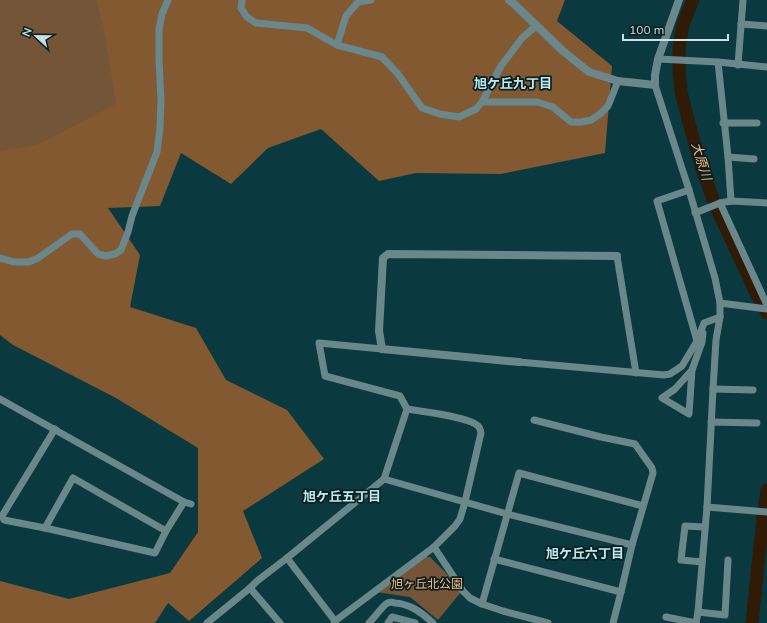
<svg xmlns="http://www.w3.org/2000/svg" width="767" height="623" viewBox="0 0 767 623" font-family="Mulish,'Noto Sans JP',sans-serif">
	<style>
		.green { fill: #745537 }
		.forest { fill: #825931 }
		.lines { fill: none; stroke-linecap: round; stroke-linejoin: round }
		.river { stroke: #2f1b06; stroke-width: 13 }
		.minor { stroke: #6a888c; stroke-width: 7 }
		.tertiary { stroke: #6a888c; stroke-width: 8 }
		.labels { text-anchor: middle; stroke-width: 3.5; stroke-linejoin: round; paint-order: stroke }
		.park-label { font-size: 12px; fill: #fbbb7e; stroke: #0b1e20 }
		.neighbourhood-label { font-size: 13px; font-weight: bold; fill: #bbeaf0; stroke: #0b1e20 }
		.water-label { font-size: 13px; font-style: italic; fill: #fcbc7f; stroke: #0b1e20 }
	</style>
	<rect width="100%" height="100%" fill="#0a3a3f"/>
	<g class="green">
		<polygon points="0,0 154,0 131,186 0,201"/>
		<polygon points="425,557 430,557 445,572 461,592 438,620 410,597 376,592"/>
	</g>
	<polygon class="forest" points="96,0 565,0 557,21 612,66 605,153 501,174 416,173 379,181 321,129 268,148 231,184 181,153 160,206 108,208 140,255 130,307 196,328 226,380 287,410 324,459 243,511 262,558 189,621 168,603 155,623 0,623 0,581 69,599 170,573 198,532 198,448 116,398 13,345 0,335 0,151 37,145 116,104 103,25"/>
	<g class="lines">
		<g class="river">
			<polyline points="693,0 683,24 679,48 679,67 681,92 690,127 702,169 716,207 757,295 767,313"/>
			<polyline points="752,623 763,518 767,490"/>
		</g>
		<g class="minor">
			<polyline points="242,0 241,8 247,17 256,23 307,28 337,45 382,57 398,74 422,108 440,114 459,117 476,109 482,102 501,66 522,38 536,26"/>
			<polyline points="741,24 767,26"/>
			<polyline points="337,45 346,16 358,2 371,0"/>
			<polyline points="658,59 718,62 767,67"/>
			<polyline points="718,62 728,157 731,201"/>
			<polyline points="738,65 743,0"/>
			<polyline points="655,85 689,190 715,278 720,303 720,317 716,340 713,389 707,507 698,612 696,623"/>
			<polyline points="482,102 537,102 553,107 571,122 581,122 591,120 600,114 608,106 618,81"/>
			<polyline points="723,123 757,123"/>
			<polyline points="728,157 754,159"/>
			<polyline points="689,190 657,201 697,341"/>
			<polyline points="720,203 767,305"/>
			<polyline points="695,213 720,203 731,201 767,203"/>
			<polyline points="617,256 636,373"/>
			<polyline points="0,258 14,262 29,262 38,258 72,234 80,234 98,254 106,256 115,254 121,250 128,232 132,216 157,152 160,128 161,99 159,61 159,29 162,14 168,0"/>
			<polyline points="720,303 767,309"/>
			<polyline points="382,349 319,343 325,376 400,396 407,409"/>
			<polyline points="519,362 664,375 670,374 682,366 697,341 704,323 720,317"/>
			<polyline points="692,370 675,389 662,398 689,414 692,370 702,342 703,333"/>
			<polyline points="713,389 753,390"/>
			<polyline points="0,399 184,502 191,504"/>
			<polyline points="534,420 601,437 635,444 652,468 653,473 632,545 621,592 613,623"/>
			<polyline points="711,422 757,423"/>
			<polyline points="55,429 2,516 4,520 45,528 155,553 166,531 184,502"/>
			<path d="M384 479 407 409C420 411 472 417 479 427 480 429 481 431 481 433L465 502 460 519 455 526 434 547"/>
			<polyline points="707,507 767,512"/>
			<polyline points="45,528 73,478 166,531"/>
			<polyline points="287,558 335,621 334,623"/>
			<polyline points="494,559 621,592"/>
			<polyline points="702,562 681,560 685,526 704,527"/>
			<polyline points="250,588 280,623"/>
			<polyline points="482,604 519,473 643,506"/>
			<polyline points="698,612 725,615 728,560"/>
			<polyline points="666,617 696,623"/>
			<polyline points="335,621 434,547 463,591 470,598 482,604 503,611 548,623"/>
			<polyline points="207,623 250,588 257,581 287,558 384,479 507,514 632,545"/>
			<path d="M369 623C373 619 382 607 386 604 389 602 392 602 395 603 411 604 422 613 433 623"/>
			<polyline points="388,623 392,617 415,623"/>
		</g>
		<g class="tertiary">
			<polyline points="509,0 513,3 563,51 589,72 618,81 655,85 655,75 658,59 679,0"/>
			<polyline points="519,362 382,349 379,331 383,258 388,254 617,256"/>
		</g>
	</g>
	<g class="labels">
		<g class="park-label">
			<text x="427" y="588">旭ヶ丘北公園</text>
		</g>
		<g class="neighbourhood-label">
			<text x="513" y="88">旭ケ丘九丁目</text>
			<text x="342" y="501">旭ケ丘五丁目</text>
			<text x="585" y="558">旭ケ丘六丁目</text>
		</g>
		<g class="water-label">
			<text transform="translate(702 161) rotate(73)" y="5">大原川</text>
		</g>
	</g>
	<g transform="translate(36 36) rotate(292)" stroke="#0b1e20" stroke-width="3" paint-order="stroke">
	<path d="M0-3L7 15L0 10L-7 15Z" fill="#c9e0e3"/>
	<text y="-6" font-size="11" font-weight="bold" text-anchor="middle" fill="#c9e0e3">N</text>
	</g>
	<path d="M623 34v6h105v-6" fill="none" stroke="#c9e0e3" stroke-width="2"/>
	<text x="629" y="34" font-size="12" fill="#c9e0e3" stroke="#0b1e20" stroke-width="3" paint-order="stroke">100 m</text>
</svg>
